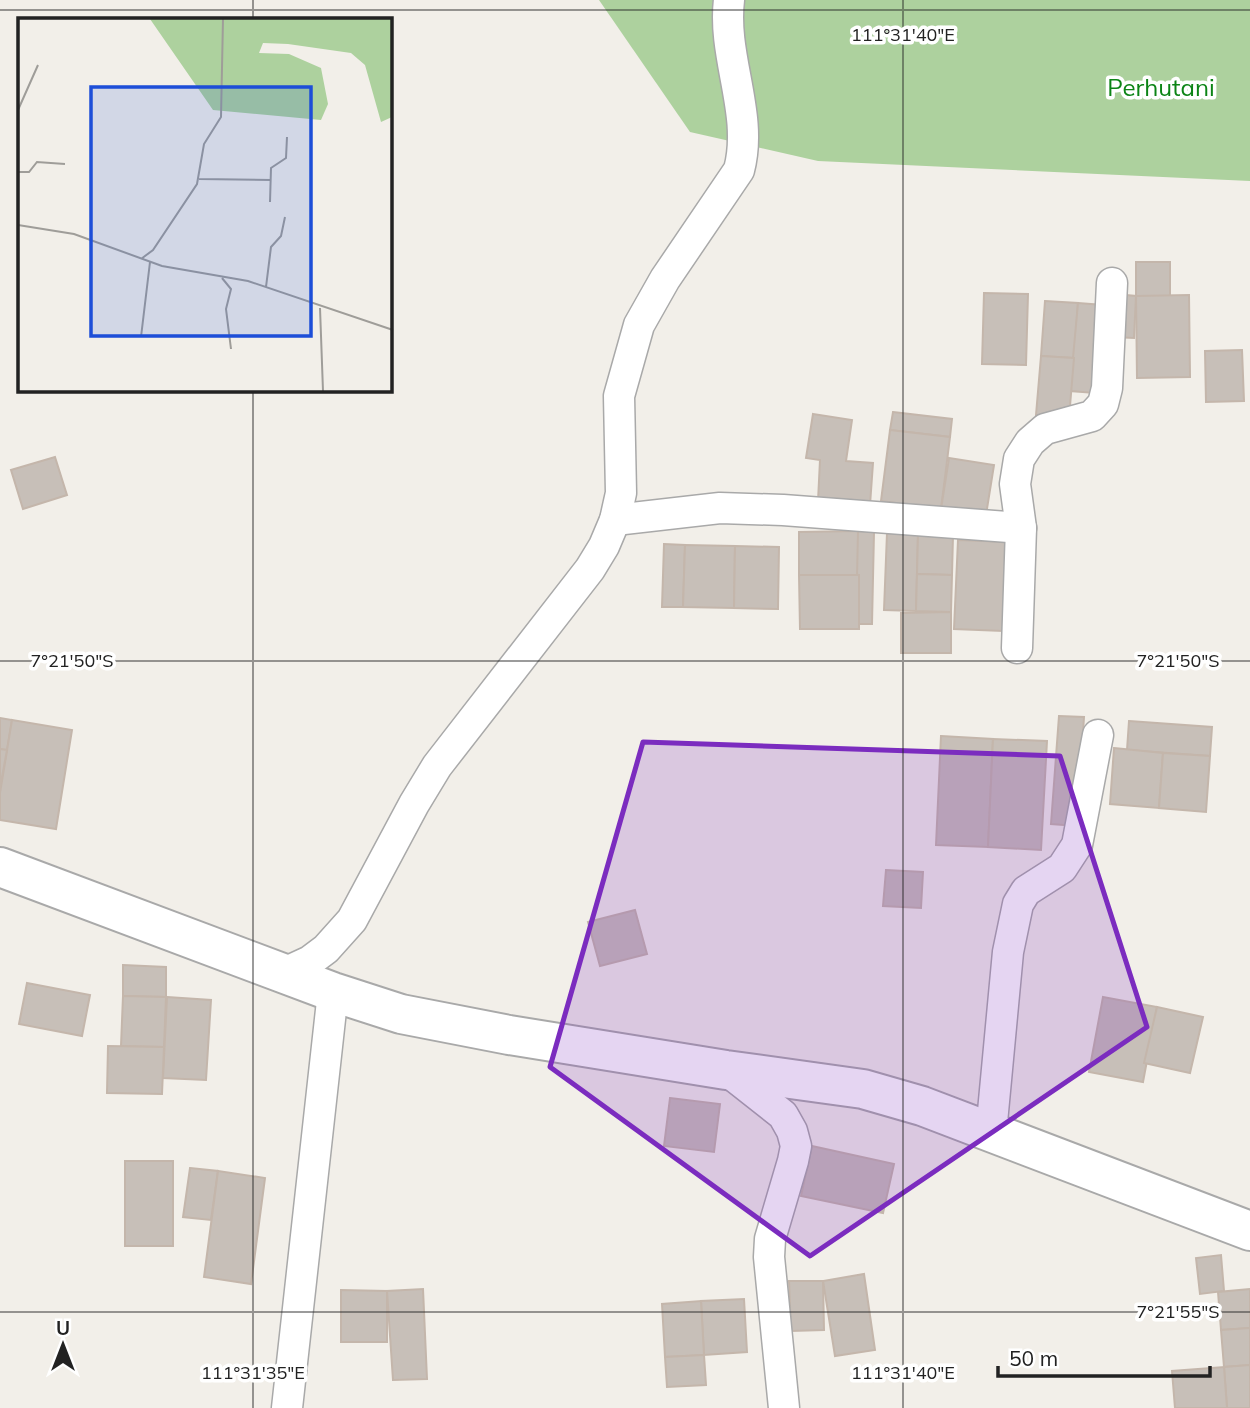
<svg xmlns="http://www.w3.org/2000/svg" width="1250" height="1408" viewBox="0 0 1250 1408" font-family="Mulish,sans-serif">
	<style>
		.forest { fill: #add19e }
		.building { fill: #c7bfb8; stroke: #c4b6ab; stroke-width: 2 }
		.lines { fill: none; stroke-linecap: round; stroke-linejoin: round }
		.minor-casing { stroke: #a9a9a9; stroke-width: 33 }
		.tertiary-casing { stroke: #a9a9a9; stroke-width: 42 }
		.minor { stroke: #fff; stroke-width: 30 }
		.tertiary { stroke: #fff; stroke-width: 38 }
		.marked { fill: #7b2cbf; fill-opacity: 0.2; stroke: #7b2cbf; stroke-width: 5; stroke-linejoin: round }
		.ticks { fill: none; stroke: #222; stroke-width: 2; stroke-opacity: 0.45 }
		.labels { text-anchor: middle; stroke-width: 7; stroke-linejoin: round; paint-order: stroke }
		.park-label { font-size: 24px; fill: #0c8416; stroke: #fff }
		.inset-road { fill: none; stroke: #9f9d99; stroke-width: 2 }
		.view { fill: #1d4ed8; fill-opacity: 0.15; stroke: #1d4ed8; stroke-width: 3.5 }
		.inset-edge { fill: none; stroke: #222; stroke-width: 3.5 }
		.ticks-label { font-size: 18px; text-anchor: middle; fill: #222; stroke: #fff; stroke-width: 7; stroke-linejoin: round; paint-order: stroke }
	</style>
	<rect width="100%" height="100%" fill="#f2efe9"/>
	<polygon class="forest" points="599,0 1250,0 1250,181 818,161 690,132"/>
	<g class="building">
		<rect x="1136" y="262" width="34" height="34"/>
		<polygon points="984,293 1028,294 1026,365 982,364"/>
		<polygon points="1115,294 1136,296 1134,338 1113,337"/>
		<polygon points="1189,295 1190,377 1137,378 1136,296"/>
		<polygon points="1045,301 1078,303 1074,358 1041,356"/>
		<polygon points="1078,303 1103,305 1095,393 1070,391"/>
		<polygon points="1242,350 1244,401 1206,402 1205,351"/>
		<polygon points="1041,356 1074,358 1069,418 1036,415"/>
		<polygon points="893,412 952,419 950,437 890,430"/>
		<polygon points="813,414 852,420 846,461 873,463 870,505 818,501 820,460 806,458"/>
		<polygon points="890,430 950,437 941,509 881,501"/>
		<polygon points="55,457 67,495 23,509 11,470"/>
		<polygon points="949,458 994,465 986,515 941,509"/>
		<polygon points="858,531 859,575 799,575 799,532"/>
		<polygon points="858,531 874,532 872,624 856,624"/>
		<polygon points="887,533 918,534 916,611 884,610"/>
		<polygon points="918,534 953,535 952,575 917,574"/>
		<polygon points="958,540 1007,542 1003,631 954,629"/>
		<polygon points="664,544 685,545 683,607 662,607"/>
		<polygon points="685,545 735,546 734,608 683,607"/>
		<polygon points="735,546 779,547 778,609 734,608"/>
		<polygon points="917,574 952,575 951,612 916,611"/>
		<polygon points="799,575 859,575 859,629 800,629"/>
		<polygon points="951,612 951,653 901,653 901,613"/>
		<polygon points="1059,716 1084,717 1077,826 1051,824"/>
		<polygon points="0,718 12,720 7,750 0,749"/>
		<polygon points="12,720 72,730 56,829 0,820 0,793"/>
		<polygon points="1129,721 1212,727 1210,756 1127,750"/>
		<polygon points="941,736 993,739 988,847 936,845"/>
		<polygon points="993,739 1047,741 1041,850 988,847"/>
		<polygon points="1114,748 1163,753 1159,808 1110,804"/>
		<polygon points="0,749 7,750 0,788"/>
		<polygon points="1163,753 1210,756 1206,812 1159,808"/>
		<polygon points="886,870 923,872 921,908 883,906"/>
		<polygon points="635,910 647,954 600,966 588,922"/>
		<polygon points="123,965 166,967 166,997 123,996"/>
		<polygon points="27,983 90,995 82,1036 19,1024"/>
		<polygon points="123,996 166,997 164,1047 121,1046"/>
		<polygon points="167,997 211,1000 206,1080 163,1078"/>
		<polygon points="1103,997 1157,1007 1143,1082 1089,1072"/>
		<polygon points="1157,1007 1203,1017 1190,1073 1144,1063"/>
		<polygon points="108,1046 164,1047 162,1094 107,1093"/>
		<polygon points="670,1098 720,1104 714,1152 664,1146"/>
		<polygon points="812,1146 894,1164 883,1213 801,1196"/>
		<rect x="125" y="1161" width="48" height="85"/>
		<polygon points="190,1168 218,1171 211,1220 183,1217"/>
		<polygon points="218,1171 265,1178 251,1284 204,1277"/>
		<polygon points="1221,1255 1224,1291 1200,1294 1196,1258"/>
		<polygon points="864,1274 875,1350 835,1356 823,1281"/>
		<polygon points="789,1281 823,1281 824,1330 791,1331"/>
		<polygon points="423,1289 427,1379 393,1380 387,1291"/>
		<polygon points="1250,1289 1250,1328 1221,1330 1218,1292"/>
		<polygon points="341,1290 387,1291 387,1342 341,1342"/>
		<polygon points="744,1299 747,1352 704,1355 701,1301"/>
		<polygon points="701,1301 704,1355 665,1357 662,1304"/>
		<polygon points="1250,1328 1250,1365 1224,1367 1221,1330"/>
		<polygon points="704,1355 706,1385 667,1387 665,1357"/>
		<polygon points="1250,1365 1250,1408 1227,1408 1224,1367"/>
		<polygon points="1224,1367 1227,1408 1175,1408 1172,1371"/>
	</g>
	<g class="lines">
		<g class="minor-casing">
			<g id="minor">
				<polyline points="615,520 720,508 783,510 1021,528"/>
				<polyline points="1017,648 1021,528 1015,484 1019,459 1030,442 1045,429 1092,416 1103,404 1107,388 1112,283"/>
				<path d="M284 973 310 961 326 949 352 920 414 804 437 766 590 569 604 546 615 520 621 493 619 396 639 325 665 279 739 170C754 114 722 57 729 0"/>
				<polyline points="726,1070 783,1115 792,1131 796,1146 793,1161 770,1239 769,1257 784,1408"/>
				<polyline points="991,1133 1008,952 1018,904 1026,891 1062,868 1077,845 1098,735"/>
				<polyline points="287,1408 333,992"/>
			</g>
		</g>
		<g class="tertiary-casing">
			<polyline id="tertiary" points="0,867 333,992 401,1014 509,1035 726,1070 863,1089 922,1106 1250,1231"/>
		</g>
		<use href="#minor" class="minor"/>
		<use href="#tertiary" class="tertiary"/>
	</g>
	<path class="marked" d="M643 742 1060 756 1147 1027 810 1256 550 1067Z"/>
	<path class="ticks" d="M253 0V19M903 0V1408M0 10H1250M253 390V1408M0 661H1250M0 1312H1250"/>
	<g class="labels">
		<g class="park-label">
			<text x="1161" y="96">Perhutani</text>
		</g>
	</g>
	<g transform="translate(18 18)">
		<rect width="374" height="374" fill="#f2efe9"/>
		<path d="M132 1H374V99L363 104 347 47 333 35 270 26 245 25 241 35 271 36 303 50 310 86 303 102 195 92Z" fill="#add19e"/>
		<path class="inset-road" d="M0 92 20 47M0 154H11L19 144 47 146M181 161 253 162M252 184 253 150 268 140 269 119M0 207 56 216 144 248 230 263 375 312M123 241 135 232 179 166 186 126 203 99 205 1M204 260 213 271 208 291 213 331M248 269 253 229 263 218 267 199M302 290 305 373M123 319 132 244"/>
		<path class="view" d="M73 69H293V318H73Z"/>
		<rect width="374" height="374" class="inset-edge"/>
	</g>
	<g class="ticks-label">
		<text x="903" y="41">111°31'40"E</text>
		<text x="72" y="667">7°21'50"S</text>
		<text x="1178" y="667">7°21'50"S</text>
		<text x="1178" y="1318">7°21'55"S</text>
		<text x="253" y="1379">111°31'35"E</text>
		<text x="903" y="1379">111°31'40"E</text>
	</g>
	<g transform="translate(63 1345)" stroke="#ffffff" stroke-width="5" paint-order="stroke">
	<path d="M0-5L12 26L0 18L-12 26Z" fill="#222222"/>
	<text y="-10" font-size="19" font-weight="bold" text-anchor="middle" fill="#222222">U</text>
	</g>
	<path d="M998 1366v10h212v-10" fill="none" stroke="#222222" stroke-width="3.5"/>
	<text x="1009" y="1366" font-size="21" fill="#222222" stroke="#ffffff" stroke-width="5" paint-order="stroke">50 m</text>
</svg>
